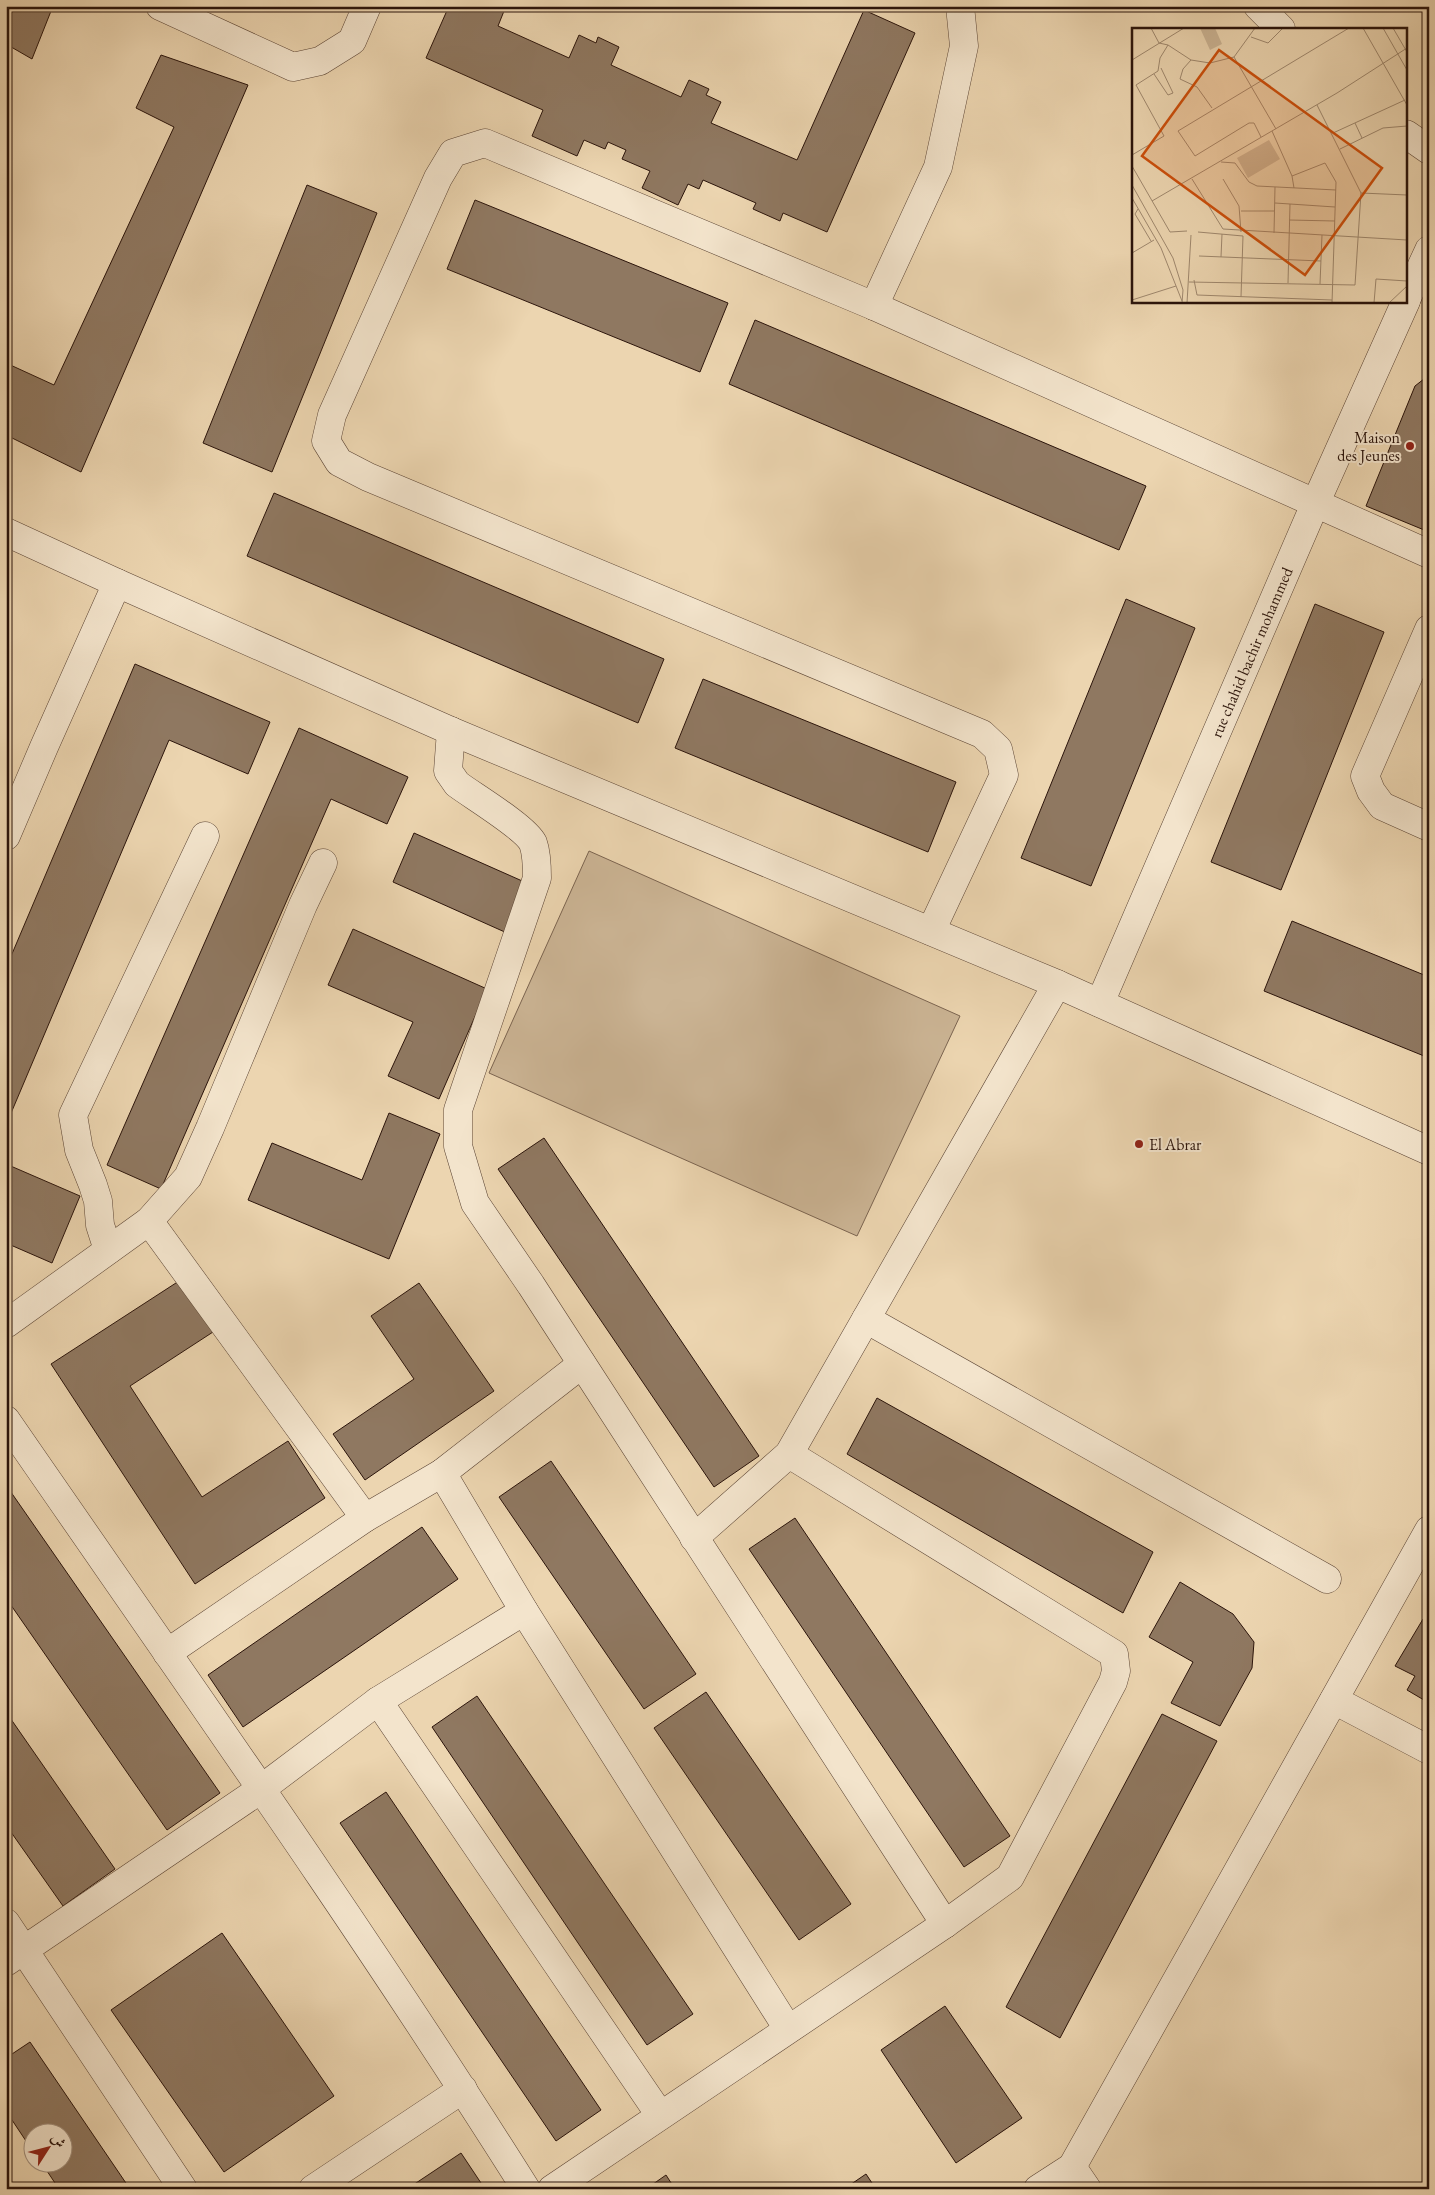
<svg xmlns="http://www.w3.org/2000/svg" width="1435" height="2195" viewBox="0 0 1435 2195" font-family="'EB Garamond',Amiri,serif">
	<style>
		.green { fill: #cbb494; stroke: #7b6450 }
		.building { fill: #8f7861; stroke: #2b140b }
		.lines { fill: none; stroke-linecap: round; stroke-linejoin: round }
		.minor-casing { stroke: #5b4434; stroke-width: 29 }
		.minor { stroke: #f3e4cc; stroke-width: 28 }
		.poi-dot { fill: #8f2418; stroke: #f3e4cc; stroke-width: 2 }
		.labels { text-anchor: middle; stroke-width: 4; stroke-linejoin: round; paint-order: stroke }
		.poi-label { font-size: 16px; fill: #2b140b; stroke: #f3e4cc; text-anchor: end }
		.street-label { font-size: 16px; fill: #2b140b; stroke: #f3e4cc }
		.inset-road { fill: none; stroke: #9f886e; stroke-width: 1 }
		.view { fill: #cc4f0c; fill-opacity: 0.15; stroke: #cc4f0c; stroke-width: 2.5 }
		.inset-edge { fill: none; stroke: #2b140b; stroke-width: 2.5 }
	</style>
	<rect width="100%" height="100%" fill="#ecd5b0"/>
	<filter id="stains"><feTurbulence type="fractalNoise" baseFrequency=".004" numOctaves="4"/><feColorMatrix values="0 0 0 0 .2 0 0 0 0 .09 0 0 0 0 .02 0 0 0 .5 -.17"/></filter>
	<radialGradient id="worn" r=".72"><stop offset=".6" stop-color="#630" stop-opacity="0"/><stop offset="1" stop-color="#630" stop-opacity=".3"/></radialGradient>
	<polygon class="green" points="589,851 960,1016 857,1236 489,1073"/>
	<g class="building">
		<polygon points="6,6 53,6 32,59 6,44"/>
		<polygon points="449,6 506,6 498,26 569,58 579,35 596,43 598,37 619,47 611,65 681,97 689,80 709,89 706,95 721,102 711,123 797,160 864,10 915,33 827,232 783,213 780,221 753,209 756,203 703,180 699,189 688,184 678,205 642,188 650,171 622,159 626,150 608,142 605,149 584,140 577,156 532,136 543,110 426,58"/>
		<polygon points="1102,6 1113,6 1104,11"/>
		<polygon points="161,55 248,85 81,472 6,435 6,363 54,385 174,127 136,108"/>
		<polygon points="307,185 377,213 272,472 203,443"/>
		<polygon points="475,200 728,303 700,372 447,269"/>
		<polygon points="755,320 1146,486 1119,550 729,384"/>
		<polygon points="1429,375 1429,532 1366,506 1415,386"/>
		<polygon points="274,493 664,659 638,723 247,556"/>
		<polygon points="1126,599 1195,628 1091,886 1021,858"/>
		<polygon points="1315,604 1384,632 1281,890 1211,862"/>
		<polygon points="135,664 270,722 248,774 169,740 6,1125 6,968"/>
		<polygon points="703,679 956,782 928,852 675,748"/>
		<polygon points="299,728 408,777 387,824 331,799 161,1189 107,1165"/>
		<polygon points="414,833 529,884 507,933 393,882"/>
		<polygon points="1292,921 1429,977 1429,1058 1264,991"/>
		<polygon points="353,929 487,989 439,1099 388,1076 413,1022 328,985"/>
		<polygon points="389,1113 440,1134 389,1259 248,1200 272,1143 362,1180"/>
		<polygon points="544,1138 759,1456 714,1487 498,1169"/>
		<polygon points="6,1164 80,1196 52,1263 6,1243"/>
		<polygon points="179,1281 213,1332 130,1386 202,1497 288,1441 325,1498 195,1584 51,1364"/>
		<polygon points="419,1283 494,1391 365,1480 333,1434 414,1379 371,1316"/>
		<polygon points="877,1398 1153,1552 1123,1613 847,1454"/>
		<polygon points="551,1461 696,1674 644,1709 499,1497"/>
		<polygon points="6,1485 220,1793 167,1830 6,1598"/>
		<polygon points="795,1518 1010,1836 964,1867 749,1549"/>
		<polygon points="422,1527 458,1579 243,1727 208,1675"/>
		<polygon points="1180,1582 1233,1614 1254,1642 1252,1668 1220,1726 1171,1703 1193,1662 1149,1637"/>
		<polygon points="1423,1619 1429,1623 1429,1703 1407,1690 1415,1676 1395,1666"/>
		<polygon points="706,1692 851,1904 799,1940 654,1728"/>
		<polygon points="477,1696 693,2014 647,2045 432,1727"/>
		<polygon points="6,1712 115,1869 63,1906 6,1825"/>
		<polygon points="1162,1714 1217,1741 1060,2038 1006,2007"/>
		<polygon points="386,1792 601,2110 556,2141 340,1823"/>
		<polygon points="222,1933 334,2096 224,2172 111,2010"/>
		<polygon points="945,2006 1022,2118 956,2163 881,2050"/>
		<polygon points="30,2042 130,2189 59,2189 41,2162 62,2162 62,2132 32,2132 32,2150 6,2111 6,2058"/>
		<polygon points="461,2153 485,2189 407,2189"/>
		<polygon points="866,2174 876,2189 844,2189"/>
		<polygon points="666,2175 675,2189 646,2189"/>
	</g>
	<g class="lines">
		<g class="minor-casing">
			<g id="minor">
				<polyline points="160,6 293,67 320,61 352,41 367,6"/>
				<polyline points="1258,6 1281,29"/>
				<polyline points="1406,134 1429,150"/>
				<polyline points="1406,300 1429,250"/>
				<polyline points="874,306 938,167 964,46 960,6"/>
				<polyline points="6,532 117,583 451,731 1057,984 1429,1151"/>
				<polyline points="1429,629 1365,776 1371,791 1382,806 1429,827"/>
				<path d="M451 731 448 771 457 784C473 796 525 827 533 843 537 854 537 867 537 878L458 1110V1146L475 1203 531 1285 945 1924"/>
				<polyline points="6,836 44,747 117,583"/>
				<polyline points="931,931 1004,775 998,749 982,734 368,477 339,462 326,441 332,415 438,178 453,153 485,143 874,306 1429,554"/>
				<path id="s1" d="M1100 1003 1312 511 1406 301"/>
				<polyline points="149,1221 365,1518"/>
				<polyline points="108,1250 100,1225 98,1201 93,1185 79,1150 73,1115 205,836"/>
				<polyline points="866,1319 1327,1579"/>
				<polyline points="6,1324 149,1221 188,1177 210,1128 303,905 323,863"/>
				<path d="M6 1420C182 1675 361 1927 526 2189"/>
				<polyline points="442,1473 524,1611 788,2029"/>
				<polyline points="694,1538 789,1454 1057,984"/>
				<polyline points="167,1653 365,1518 442,1473 582,1364"/>
				<polyline points="1334,1700 1429,1750"/>
				<polyline points="378,1701 660,2115"/>
				<polyline points="6,1923 183,2189"/>
				<polyline points="6,1962 261,1789 378,1701 524,1611"/>
				<polyline points="1072,2167 1087,2189"/>
				<polyline points="313,2189 463,2089"/>
				<polyline points="552,2189 945,1924 1010,1877 1113,1682 1116,1671 1114,1654 789,1454"/>
				<polyline points="1038,2189 1072,2167 1429,1530"/>
			</g>
		</g>
		<use href="#minor" class="minor"/>
	</g>
	<g class="poi-dot">
		<circle cx="1410" cy="446" r="5"/>
		<circle cx="1139" cy="1144" r="5"/>
	</g>
	<g class="labels">
		<g class="poi-label">
			<text x="1400" y="443">Maison<tspan x="1400" dy="18">des Jeunes</tspan></text>
			<text x="1149" y="1150" text-anchor="start">El Abrar</text>
		</g>
		<g class="street-label">
			<text dy="6" stroke="none"><textPath href="#s1" startOffset="382">rue chahid bachir mohammed</textPath></text>
		</g>
	</g>
	<g transform="translate(1132 28)">
		<rect width="275" height="275" fill="#ecd5b0"/>
		<path d="M68 0H83L90 16 78 22ZM137 112 148 131 116 150 105 130Z" fill="#cbb494"/>
		<path class="inset-road" d="M19 0 27 15 36 17 59 32 78 35 102 29 123 0M231 0 275 77M251 0 275 42M261 0 275 24M119 9 136 15 151 0M102 29 144 101M0 32 52 0M59 32 51 41 48 51 65 59 80 80M22 46 36 67 41 65 29 40M223 95 230 110M140 103 160 148 162 160M201 105 273 72M129 109 122 95H117L63 128 46 103 217 0M208 121 251 100 275 98M0 127 32 108 4 57 26 43 28 30 36 17M89 134 103 135 117 154 125 158 204 162M0 138 38 204 55 203M160 148 193 135 204 154 200 275M60 151 91 201 275 212M91 151 107 178 109 204M0 157 41 230 51 262 50 275M229 165 275 167M0 170 29 220 50 273M20 173 205 65 275 20M143 175 203 179M6 181 3 186 19 213M109 183H142M157 192 203 193M66 204 111 208 109 269M142 205 143 159M0 225 22 212M67 228 189 233M89 229 90 206M62 252 65 267 200 272M57 254 223 257 229 165 185 77M156 255 158 176M188 256 190 207M0 272 44 258M55 275 59 207M242 275 244 251 275 253M257 275 275 258"/>
		<path class="view" d="M87 22 250 140 173 247 10 128Z"/>
		<rect width="275" height="275" class="inset-edge"/>
	</g>
	<rect width="1435" height="2195" fill="none" stroke="#ecd5b0" stroke-width="25"/>
	<rect x="8" y="8" width="1420" height="2180" fill="none" stroke="#2b140b" stroke-width="2.5"/>
	<rect x="12" y="12" width="1410" height="2170" fill="none" stroke="#2b140b"/>
	<g transform="translate(48 2148) rotate(54)"><circle r="24" fill="#f3e4cc" stroke="#a3917f"/>
	<path d="M0-4L9 19L0 12L-9 19Z" fill="#8f2418"/>
	<text y="-8" font-size="14" font-weight="bold" text-anchor="middle" fill="#2b140b">ش</text>
	</g>
	<rect width="100%" height="100%" filter="url(#stains)"/>
	<rect width="100%" height="100%" fill="url(#worn)"/>
</svg>
